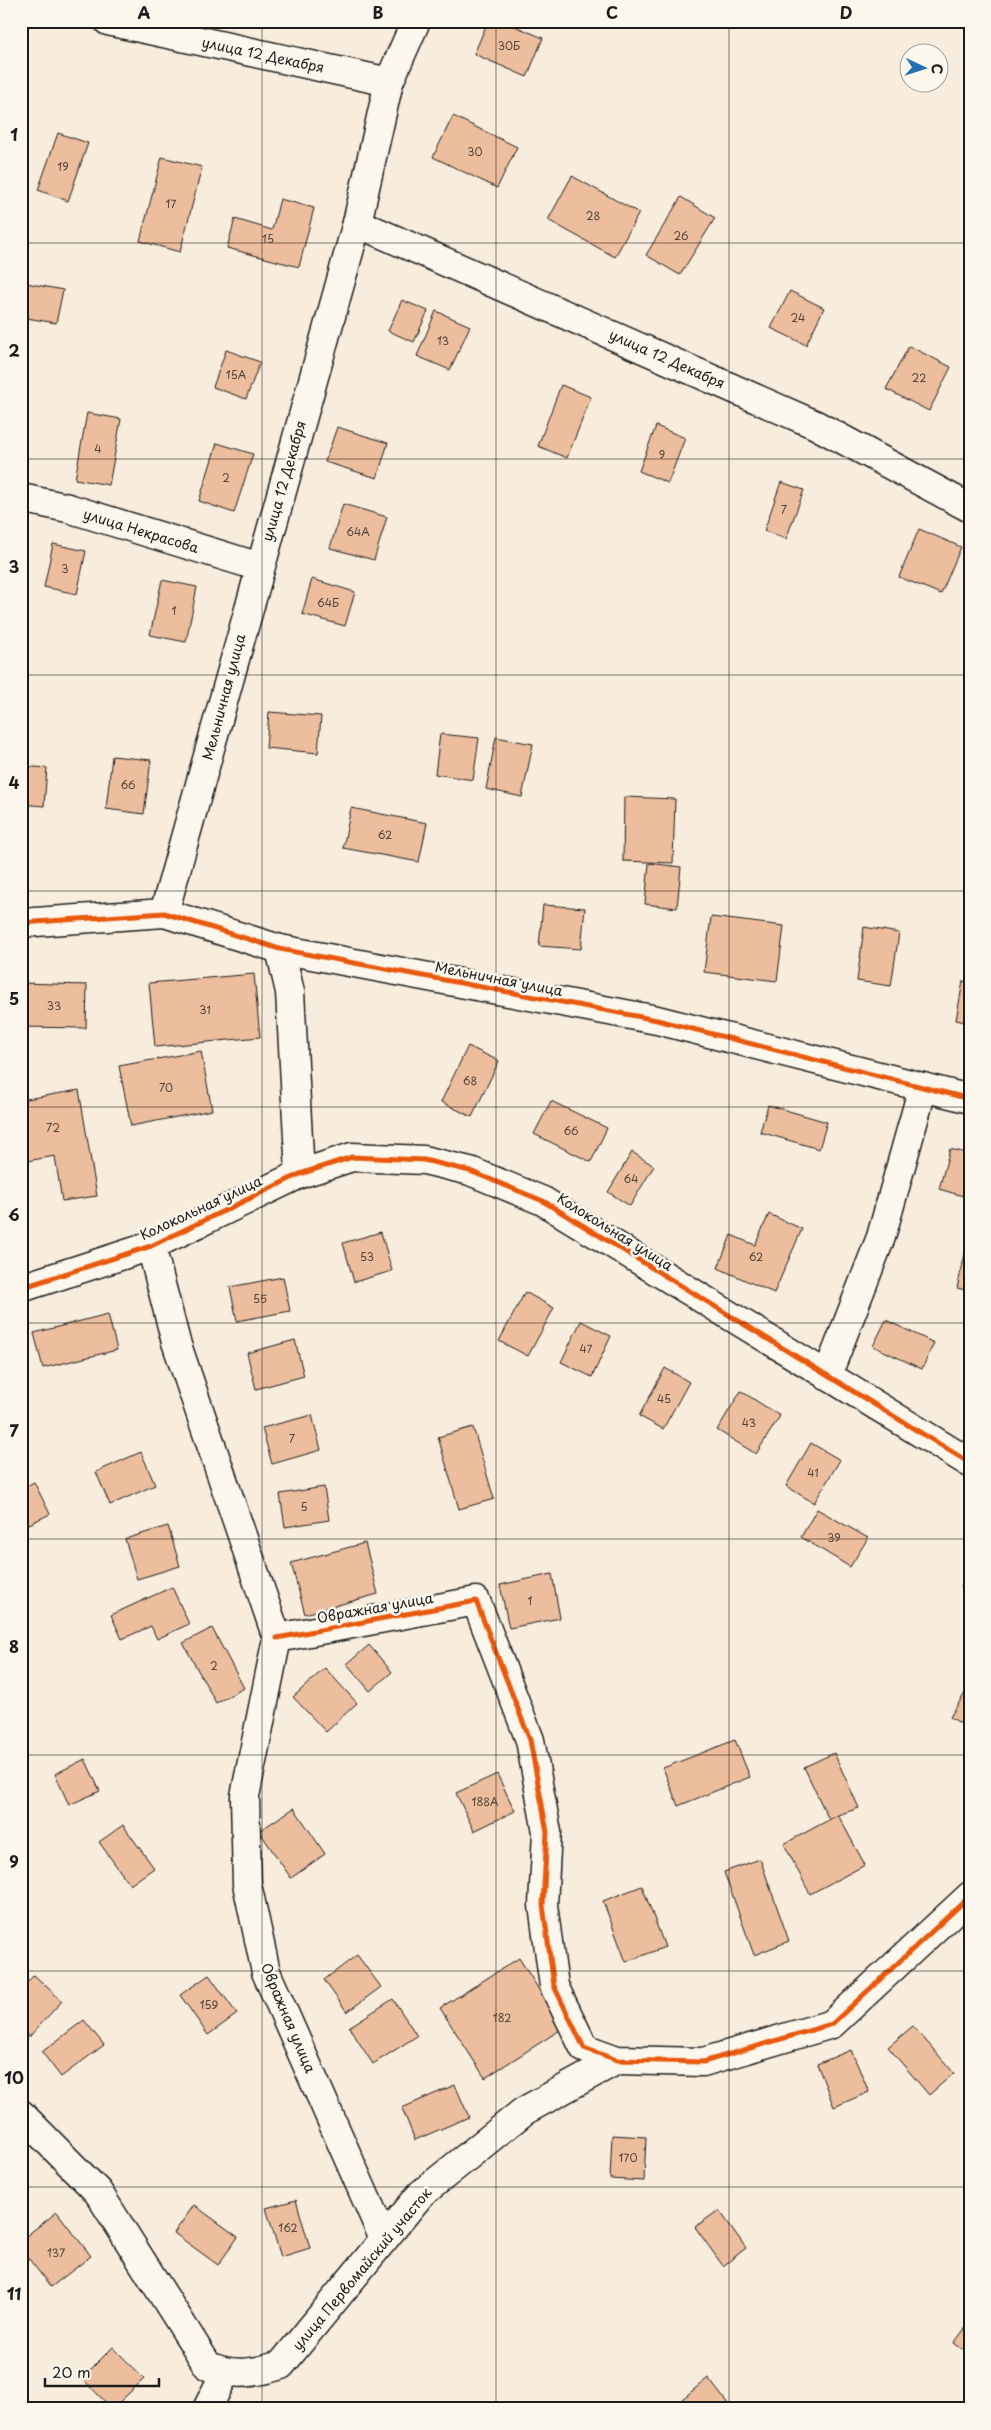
<svg xmlns="http://www.w3.org/2000/svg" width="991" height="2430" viewBox="0 0 991 2430" font-family="'Playpen Sans',sans-serif">
	<style>
		.building { fill: #edbe9d; stroke: #1c1c1c }
		.lines { fill: none; stroke-linecap: round; stroke-linejoin: round }
		.minor-casing { stroke: #1c1c1c; stroke-width: 31 }
		.minor { stroke: #fbf7ec; stroke-width: 28 }
		.cycleway-casing { stroke: #fbf7ec; stroke-width: 8 }
		.cycleway { stroke: #e8590c; stroke-width: 5 }
		.grid { fill: none; stroke: #1c1c1c; stroke-width: 1; stroke-opacity: 0.55 }
		.labels { text-anchor: middle; stroke-width: 5; stroke-linejoin: round; paint-order: stroke }
		.number-label { font-size: 11px; fill: #50443c }
		.street-label { font-size: 14px; fill: #1c1c1c; stroke: #fbf7ec }
		.neatline { fill: none; stroke: #1c1c1c; stroke-width: 2 }
		.grid-label { font-size: 16px; text-anchor: middle; font-weight: bold; fill: #1c1c1c }
	</style>
	<rect width="100%" height="100%" fill="#f8ecdc"/>
	<filter id="ink" filterUnits="userSpaceOnUse"><feTurbulence type="fractalNoise" baseFrequency=".02" numOctaves="2"/><feDisplacementMap in="SourceGraphic" scale="10" xChannelSelector="R" yChannelSelector="G"/><feConvolveMatrix kernelMatrix="1 2 1 2 8 2 1 2 1" color-interpolation-filters="sRGB"/></filter>
	<g filter="url(#ink)">
		<g class="building">
			<polygon points="488,21 503,21 543,38 527,77 474,54"/>
			<polygon points="453,116 517,147 497,188 433,157"/>
			<polygon points="58,133 88,143 68,201 38,190"/>
			<polygon points="162,157 202,167 180,252 140,241"/>
			<polygon points="572,176 639,213 615,257 548,220"/>
			<polygon points="681,197 715,218 680,275 646,255"/>
			<polygon points="280,199 314,208 299,267 227,248 235,219 272,230"/>
			<polygon points="21,282 63,290 56,323 21,317"/>
			<polygon points="790,291 824,308 806,345 771,328"/>
			<polygon points="402,300 428,311 414,342 388,331"/>
			<polygon points="436,311 470,326 450,370 417,356"/>
			<polygon points="909,346 951,367 929,411 886,389"/>
			<polygon points="226,350 260,362 246,399 213,387"/>
			<polygon points="561,385 591,397 567,458 538,446"/>
			<polygon points="87,413 121,419 109,485 75,479"/>
			<polygon points="656,426 685,438 668,483 639,471"/>
			<polygon points="337,427 388,443 377,478 325,462"/>
			<polygon points="217,443 253,454 234,513 199,501"/>
			<polygon points="781,482 804,490 786,539 764,531"/>
			<polygon points="343,504 387,517 374,560 330,548"/>
			<polygon points="919,529 961,547 941,594 899,577"/>
			<polygon points="53,544 86,551 77,594 44,587"/>
			<polygon points="312,579 355,592 345,626 302,614"/>
			<polygon points="162,580 197,587 186,642 150,635"/>
			<polygon points="269,712 321,716 318,753 266,748"/>
			<polygon points="440,734 479,738 473,780 435,774"/>
			<polygon points="496,737 533,744 522,797 486,789"/>
			<polygon points="112,756 151,760 144,814 106,809"/>
			<polygon points="21,766 47,768 44,806 21,804"/>
			<polygon points="624,797 675,799 673,863 623,861"/>
			<polygon points="351,808 427,823 419,862 343,848"/>
			<polygon points="649,863 681,867 677,908 645,904"/>
			<polygon points="543,905 585,908 581,949 539,946"/>
			<polygon points="711,917 784,926 777,981 704,972"/>
			<polygon points="864,927 899,933 891,986 857,981"/>
			<polygon points="254,974 260,1037 155,1047 149,983"/>
			<polygon points="963,981 970,982 970,1023 956,1020"/>
			<polygon points="21,983 87,985 86,1028 21,1027"/>
			<polygon points="468,1046 499,1061 472,1117 441,1102"/>
			<polygon points="201,1051 212,1110 131,1126 119,1066"/>
			<polygon points="79,1090 97,1196 62,1201 55,1156 21,1162 21,1100"/>
			<polygon points="551,1101 607,1128 591,1162 534,1134"/>
			<polygon points="768,1105 827,1122 819,1149 760,1132"/>
			<polygon points="950,1149 970,1154 970,1198 939,1189"/>
			<polygon points="632,1152 654,1166 630,1206 608,1192"/>
			<polygon points="769,1214 802,1229 774,1293 718,1268 731,1235 755,1245"/>
			<polygon points="381,1232 392,1271 354,1282 343,1243"/>
			<polygon points="970,1233 970,1291 957,1288"/>
			<polygon points="283,1277 290,1311 237,1321 230,1287"/>
			<polygon points="525,1292 554,1308 528,1356 499,1341"/>
			<polygon points="108,1314 117,1350 43,1368 34,1333"/>
			<polygon points="886,1320 934,1343 922,1369 873,1346"/>
			<polygon points="581,1321 611,1336 592,1377 561,1362"/>
			<polygon points="295,1340 304,1376 256,1389 247,1353"/>
			<polygon points="665,1368 689,1382 663,1429 639,1416"/>
			<polygon points="741,1391 780,1416 756,1454 717,1430"/>
			<polygon points="312,1415 321,1450 272,1464 262,1428"/>
			<polygon points="473,1427 494,1499 459,1509 438,1437"/>
			<polygon points="811,1443 840,1460 814,1503 786,1486"/>
			<polygon points="141,1452 155,1485 110,1505 96,1472"/>
			<polygon points="34,1482 50,1514 23,1527 21,1489"/>
			<polygon points="324,1487 329,1520 285,1527 280,1494"/>
			<polygon points="817,1509 868,1538 850,1567 801,1537"/>
			<polygon points="168,1526 180,1566 137,1579 125,1539"/>
			<polygon points="365,1543 378,1594 305,1614 291,1563"/>
			<polygon points="970,1569 970,1591 961,1587"/>
			<polygon points="552,1574 560,1618 509,1628 500,1585"/>
			<polygon points="172,1587 189,1624 157,1639 151,1626 122,1639 111,1615"/>
			<polygon points="212,1628 244,1688 216,1703 183,1643"/>
			<polygon points="369,1645 392,1672 370,1691 347,1664"/>
			<polygon points="325,1668 357,1703 326,1732 293,1697"/>
			<polygon points="967,1690 970,1692 970,1729 950,1717"/>
			<polygon points="735,1740 750,1777 678,1806 663,1768"/>
			<polygon points="834,1753 859,1808 838,1815 830,1822 804,1767"/>
			<polygon points="85,1759 100,1791 69,1805 55,1774"/>
			<polygon points="497,1774 515,1811 474,1831 456,1793"/>
			<polygon points="294,1808 325,1854 291,1878 259,1831"/>
			<polygon points="838,1815 865,1865 810,1894 784,1844"/>
			<polygon points="123,1825 154,1868 130,1885 99,1842"/>
			<polygon points="760,1859 789,1941 754,1955 724,1872"/>
			<polygon points="642,1886 665,1947 626,1962 603,1901"/>
			<polygon points="357,1955 381,1987 347,2012 324,1980"/>
			<polygon points="519,1958 563,2028 485,2078 440,2008"/>
			<polygon points="34,1975 62,2001 29,2037 21,2030 21,1989"/>
			<polygon points="209,1975 237,2014 208,2035 180,1995"/>
			<polygon points="393,1999 417,2036 373,2064 349,2027"/>
			<polygon points="84,2020 104,2045 61,2077 42,2052"/>
			<polygon points="913,2026 954,2073 929,2095 888,2047"/>
			<polygon points="851,2050 869,2092 834,2107 817,2064"/>
			<polygon points="455,2085 469,2117 415,2140 402,2108"/>
			<polygon points="612,2135 646,2137 644,2181 610,2179"/>
			<polygon points="296,2200 310,2248 281,2257 266,2208"/>
			<polygon points="194,2205 238,2237 218,2265 174,2233"/>
			<polygon points="719,2210 746,2248 723,2266 695,2227"/>
			<polygon points="57,2212 91,2256 51,2287 21,2249 21,2240"/>
			<polygon points="970,2322 970,2355 954,2343"/>
			<polygon points="113,2347 144,2379 112,2409 82,2378"/>
			<polygon points="708,2378 732,2409 670,2409"/>
		</g>
		<g class="lines">
			<g class="minor-casing">
				<g id="minor">
					<polyline points="108,21 389,82"/>
					<polyline points="357,223 816,425 970,508"/>
					<polyline points="21,498 68,508 260,567"/>
					<polyline points="164,913 357,223 389,82 416,21"/>
					<polyline points="21,923 164,913 280,949 657,1020 970,1099"/>
					<polyline points="280,949 290,992 300,1174"/>
					<polyline points="151,1246 176,1342 277,1638 245,1796 247,1884 266,1972 384,2239"/>
					<polyline points="21,1288 151,1246 300,1174 352,1157 424,1160 470,1171 543,1201 970,1463"/>
					<polyline points="827,1376 881,1237 923,1087"/>
					<polyline points="277,1638 476,1601 530,1740 547,1832 543,1905 554,1986 584,2048 617,2060 703,2062 832,2024 970,1896"/>
					<path d="M21 2114 98 2192 208 2366C234 2377 255 2373 281 2365L421 2194 524 2111 617 2060"/>
					<polyline points="207,2409 225,2373"/>
				</g>
			</g>
			<use href="#minor" class="minor"/>
			<g class="cycleway-casing">
				<g id="cycleway">
					<polyline points="21,923 164,913 280,949 657,1020 970,1099"/>
					<polyline points="21,1288 151,1246 300,1174 352,1157 424,1160 470,1171 543,1201 970,1463"/>
					<polyline points="277,1638 476,1601 530,1740 547,1832 543,1905 554,1986 584,2048 617,2060 703,2062 832,2024 970,1896"/>
				</g>
			</g>
			<use href="#cycleway" class="cycleway"/>
		</g>
	</g>
	<path class="grid" d="M262 21V2409M496 21V2409M729 21V2409M21 243H970M21 459H970M21 675H970M21 891H970M21 1107H970M21 1323H970M21 1539H970M21 1755H970M21 1971H970M21 2187H970"/>
	<g class="labels">
		<g class="number-label">
			<text x="509" y="50">30Б</text>
			<text x="475" y="156">30</text>
			<text x="63" y="171">19</text>
			<text x="171" y="208">17</text>
			<text x="593" y="220">28</text>
			<text x="681" y="240">26</text>
			<text x="268" y="243">15</text>
			<text x="798" y="322">24</text>
			<text x="443" y="345">13</text>
			<text x="236" y="379">15А</text>
			<text x="919" y="382">22</text>
			<text x="98" y="453">4</text>
			<text x="662" y="459">9</text>
			<text x="226" y="482">2</text>
			<text x="784" y="514">7</text>
			<text x="358" y="536">64А</text>
			<text x="65" y="573">3</text>
			<text x="328" y="607">64Б</text>
			<text x="174" y="615">1</text>
			<text x="128" y="789">66</text>
			<text x="385" y="839">62</text>
			<text x="54" y="1010">33</text>
			<text x="205" y="1014">31</text>
			<text x="470" y="1085">68</text>
			<text x="166" y="1092">70</text>
			<text x="53" y="1132">72</text>
			<text x="571" y="1135">66</text>
			<text x="631" y="1183">64</text>
			<text x="367" y="1261">53</text>
			<text x="756" y="1261">62</text>
			<text x="260" y="1303">55</text>
			<text x="586" y="1353">47</text>
			<text x="664" y="1403">45</text>
			<text x="749" y="1427">43</text>
			<text x="292" y="1443">7</text>
			<text x="813" y="1477">41</text>
			<text x="304" y="1511">5</text>
			<text x="834" y="1542">39</text>
			<text x="530" y="1605">1</text>
			<text x="214" y="1670">2</text>
			<text x="485" y="1806">188А</text>
			<text x="209" y="2009">159</text>
			<text x="502" y="2022">182</text>
			<text x="628" y="2162">170</text>
			<text x="288" y="2232">162</text>
			<text x="56" y="2257">137</text>
		</g>
		<g class="street-label">
			<text transform="translate(263 55) rotate(12)" y="5">улица 12 Декабря</text>
			<text transform="translate(667 359) rotate(24)" y="5">улица 12 Декабря</text>
			<text transform="translate(284 481) rotate(-74)" y="5">улица 12 Декабря</text>
			<text transform="translate(141 531) rotate(17)" y="5">улица Некрасова</text>
			<text transform="translate(224 697) rotate(-75)" y="5">Мельничная улица</text>
			<text transform="translate(499 979) rotate(11)" y="5">Мельничная улица</text>
			<text transform="translate(201 1208) rotate(-25)" y="5">Колокольная улица</text>
			<text transform="translate(615 1232) rotate(32)" y="5">Колокольная улица</text>
			<text transform="translate(375 1608) rotate(-10)" y="5">Овражная улица</text>
			<text transform="translate(288 2018) rotate(67)" y="5">Овражная улица</text>
			<text transform="translate(362 2269) rotate(-50)" y="5">улица Первомайский участок</text>
		</g>
	</g>
	<rect width="991" height="2430" fill="none" stroke="#fbf7ec" stroke-width="55"/>
	<g transform="translate(924 68) rotate(94)"><circle r="24" fill="#fbf7ec" stroke="#a29f99"/>
	<path d="M0-4L9 19L0 12L-9 19Z" fill="#1f6fb2"/>
	<text y="-8" font-size="14" font-weight="bold" text-anchor="middle" fill="#1c1c1c">С</text>
	</g>
	<path d="M45 2378v8h114v-8" fill="none" stroke="#1c1c1c" stroke-width="2.5"/>
	<text x="52" y="2378" font-size="15" fill="#1c1c1c" stroke="#fbf7ec" stroke-width="4" paint-order="stroke">20 m</text>
	<rect x="28" y="28" width="936" height="2374" class="neatline"/>
	<g class="grid-label">
		<text x="144" y="19">A</text>
		<text x="378" y="19">B</text>
		<text x="612" y="19">C</text>
		<text x="846" y="19">D</text>
		<text x="14" y="141">1</text>
		<text x="14" y="357">2</text>
		<text x="14" y="573">3</text>
		<text x="14" y="789">4</text>
		<text x="14" y="1005">5</text>
		<text x="14" y="1221">6</text>
		<text x="14" y="1437">7</text>
		<text x="14" y="1653">8</text>
		<text x="14" y="1868">9</text>
		<text x="14" y="2084">10</text>
		<text x="14" y="2300">11</text>
	</g>
</svg>
